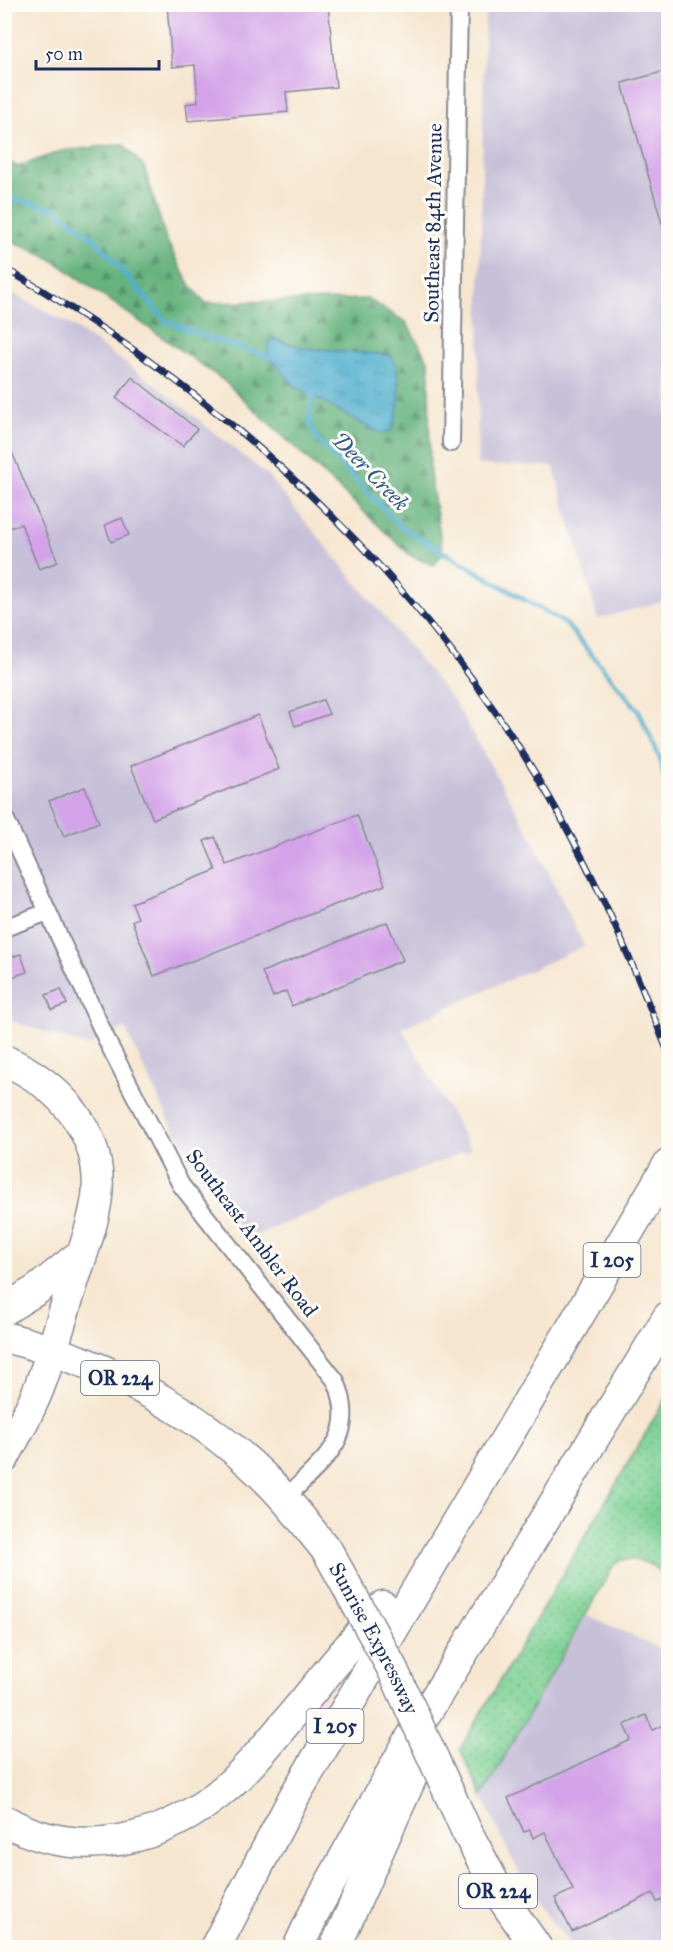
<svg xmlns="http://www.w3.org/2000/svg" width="673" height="1952" viewBox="0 0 673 1952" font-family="'IM FELL Great Primer',serif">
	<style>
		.industrial { fill: #c7c0d9 }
		.grass { fill: url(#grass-dots); stroke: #4c8079; stroke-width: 1.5 }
		.forest { fill: url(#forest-firs); stroke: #40716e; stroke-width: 1.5 }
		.water { fill: url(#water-ripples); stroke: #366f96; stroke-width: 1.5 }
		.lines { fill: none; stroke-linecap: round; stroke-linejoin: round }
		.stream { stroke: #51afcf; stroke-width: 5 }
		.building { fill: #d3a2e8 }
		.street-casing { stroke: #888a96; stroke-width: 20 }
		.highway-casing { stroke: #888a96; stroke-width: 33 }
		.street { stroke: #fff; stroke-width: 16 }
		.highway { stroke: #fff; stroke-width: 30 }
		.rail-casing { stroke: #1b2f5e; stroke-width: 7 }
		.rail { stroke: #fdfcf7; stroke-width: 4.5; stroke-dasharray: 14; stroke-linecap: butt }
		.highway-bridge-casing { stroke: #888a96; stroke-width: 33; stroke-linecap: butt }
		.highway-bridge { stroke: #fff; stroke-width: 30 }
		.labels { text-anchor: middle; stroke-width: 6; stroke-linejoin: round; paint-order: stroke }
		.shield { fill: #fdfcf7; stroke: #5f6c8c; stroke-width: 1.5 }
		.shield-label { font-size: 20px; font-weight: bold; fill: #1b2f5e }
		.street-label { font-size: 21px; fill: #1b2f5e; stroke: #fdfcf7 }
		.water-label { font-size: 22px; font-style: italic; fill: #2e5c86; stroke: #fdfcf7 }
	</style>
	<defs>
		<pattern id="grass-dots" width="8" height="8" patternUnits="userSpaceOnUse" patternTransform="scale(1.5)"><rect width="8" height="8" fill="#7ed194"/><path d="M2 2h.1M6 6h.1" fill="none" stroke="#66aa7c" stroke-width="1.8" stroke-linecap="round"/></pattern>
		<pattern id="forest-firs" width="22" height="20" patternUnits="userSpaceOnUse" patternTransform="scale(1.5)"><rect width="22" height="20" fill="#66b37e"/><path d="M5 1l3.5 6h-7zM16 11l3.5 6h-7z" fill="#53926a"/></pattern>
		<pattern id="water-ripples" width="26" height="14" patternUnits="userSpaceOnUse" patternTransform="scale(1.5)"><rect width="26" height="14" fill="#51afcf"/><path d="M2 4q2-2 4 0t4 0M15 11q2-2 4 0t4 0" fill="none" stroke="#428fab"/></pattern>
	</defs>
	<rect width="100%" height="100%" fill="#fdfcf7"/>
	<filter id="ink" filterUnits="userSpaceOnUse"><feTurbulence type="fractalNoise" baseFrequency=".0167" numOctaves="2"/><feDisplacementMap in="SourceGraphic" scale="12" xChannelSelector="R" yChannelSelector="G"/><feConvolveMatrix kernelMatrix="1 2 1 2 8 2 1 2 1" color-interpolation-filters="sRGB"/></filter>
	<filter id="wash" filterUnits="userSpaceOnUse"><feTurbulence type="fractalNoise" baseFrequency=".008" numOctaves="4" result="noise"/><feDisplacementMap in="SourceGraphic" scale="24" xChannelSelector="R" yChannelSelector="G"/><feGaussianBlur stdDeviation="1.35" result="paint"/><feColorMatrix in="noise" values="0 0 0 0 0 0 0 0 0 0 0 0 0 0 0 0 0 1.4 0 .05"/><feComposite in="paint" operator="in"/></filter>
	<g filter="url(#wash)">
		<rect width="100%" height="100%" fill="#f6e6cf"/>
		<g class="industrial">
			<polygon points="485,5 668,5 668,600 598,619 553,466 477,465"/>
			<polygon points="4,289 68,323 149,380 267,475 454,701 531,836 584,946 402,1028 471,1149 246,1239 177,1137 125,1028 87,1046 5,1019"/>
			<polygon points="587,1615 668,1652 668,1947 574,1947 552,1923 517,1869 482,1796"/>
		</g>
		<path class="grass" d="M668 1395V1585C663 1565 632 1553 615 1563L482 1796 460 1749Z"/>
		<polygon class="forest" points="123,144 144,167 166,239 188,282 205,303 368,299 406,322 429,362 430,474 443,553 434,565 411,556 224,381 51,259 5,238 5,160 18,167 61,151"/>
		<path class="water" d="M274 339 305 348 390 355C403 373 401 411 391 431L381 434 296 387 268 356V343Z"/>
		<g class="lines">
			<g class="stream">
				<polyline points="4,197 56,209 95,239 165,320 209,338 273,358"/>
				<polyline points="310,391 313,397 309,419 316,438 401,527 566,624 638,710 659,756 668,790"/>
			</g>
		</g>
		<g id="blocks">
			<g class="building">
				<polygon points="167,4 328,4 336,87 286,92 288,112 188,121 186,104 198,102 195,65 172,67"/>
				<polygon points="669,70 669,234 665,234 622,83"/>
				<polygon points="132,377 197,429 183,446 116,398"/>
				<polygon points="4,433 58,562 39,569 21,524 4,530"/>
				<polygon points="122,518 129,535 111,542 105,525"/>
				<polygon points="323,700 329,714 295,726 290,712"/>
				<polygon points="258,715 279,769 153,819 131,766"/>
				<polygon points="85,787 99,822 64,836 49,801"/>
				<polygon points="357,815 385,885 154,976 132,921 138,918 132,903 216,870 204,841 215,837 227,865"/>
				<polygon points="387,922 403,960 292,1006 286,991 273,997 262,972"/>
				<polygon points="21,954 27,972 12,977 5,959"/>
				<polygon points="61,989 67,1004 52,1010 46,995"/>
				<polygon points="646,1715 653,1730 669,1722 669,1897 657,1902 653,1893 572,1932 555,1898 573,1890 545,1832 533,1838 530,1830 524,1832 508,1798 631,1740 624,1725"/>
			</g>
		</g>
	</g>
	<g filter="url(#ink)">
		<use href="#blocks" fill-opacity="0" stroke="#888a96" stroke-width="1.5"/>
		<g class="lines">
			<g class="street-casing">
				<g id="street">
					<polyline points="451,443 459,4"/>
					<path d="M4 816 109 1045 181 1185 336 1381C360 1439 322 1460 285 1499"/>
					<polyline points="4,928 48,912"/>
				</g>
			</g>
			<g class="highway-casing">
				<g id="highway">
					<path d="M4 1060C59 1084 104 1133 97 1197 93 1228 80 1259 71 1289 61 1321 52 1353 40 1385 31 1410 16 1434 4 1458"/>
					<polyline points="4,1310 38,1289 81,1254"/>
					<path d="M4 1337C110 1363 212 1417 285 1499 300 1516 313 1534 328 1552"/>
					<path d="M4 1820C78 1863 166 1841 228 1786 256 1761 279 1730 304 1701 330 1669 356 1638 383 1606"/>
					<polyline points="466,1830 502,1898 537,1948"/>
					<polyline points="215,1948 295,1795 668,1165"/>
					<polyline points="298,1948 317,1907 409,1741 668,1317"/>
					<polyline points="335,1948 421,1756"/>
				</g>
			</g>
			<use href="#street" class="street"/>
			<use href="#highway" class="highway"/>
			<g class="rail-casing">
				<path id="rail" d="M4 268C242 403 445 598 573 840 610 909 639 980 668 1052"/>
			</g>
			<use href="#rail" class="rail"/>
			<g class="highway-bridge-casing">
				<g id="highway-bridge">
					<path id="s1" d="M328 1552 392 1668 466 1830"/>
				</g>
			</g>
			<use href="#highway-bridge" class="highway-bridge"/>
		</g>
	</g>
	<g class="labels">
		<g class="shield">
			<rect x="583.5" y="1243" width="57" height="34" rx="4.5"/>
			<rect x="81" y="1361" width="78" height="34" rx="4.5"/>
			<rect x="306.5" y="1709" width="57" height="34" rx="4.5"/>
			<rect x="459" y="1874" width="78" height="34" rx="4.5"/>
		</g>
		<g class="shield-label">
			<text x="612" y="1267">I 205</text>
			<text x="120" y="1385">OR 224</text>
			<text x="335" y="1733">I 205</text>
			<text x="498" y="1898">OR 224</text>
		</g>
		<g class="street-label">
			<text transform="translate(433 223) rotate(-89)" y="7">Southeast 84th Avenue</text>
			<text transform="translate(252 1233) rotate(53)" y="7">Southeast Ambler Road</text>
			<text dy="7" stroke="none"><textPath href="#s1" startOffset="98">Sunrise Expressway</textPath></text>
		</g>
		<g class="water-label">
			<text transform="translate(371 471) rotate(46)" y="8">Deer Creek</text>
		</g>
	</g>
	<rect width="673" height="1952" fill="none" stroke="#fdfcf7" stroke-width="24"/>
	<path d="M36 60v9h123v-9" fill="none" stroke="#1b2f5e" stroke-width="3"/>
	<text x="45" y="60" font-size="18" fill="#1b2f5e" stroke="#fdfcf7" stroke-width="4.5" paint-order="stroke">50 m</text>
</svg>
